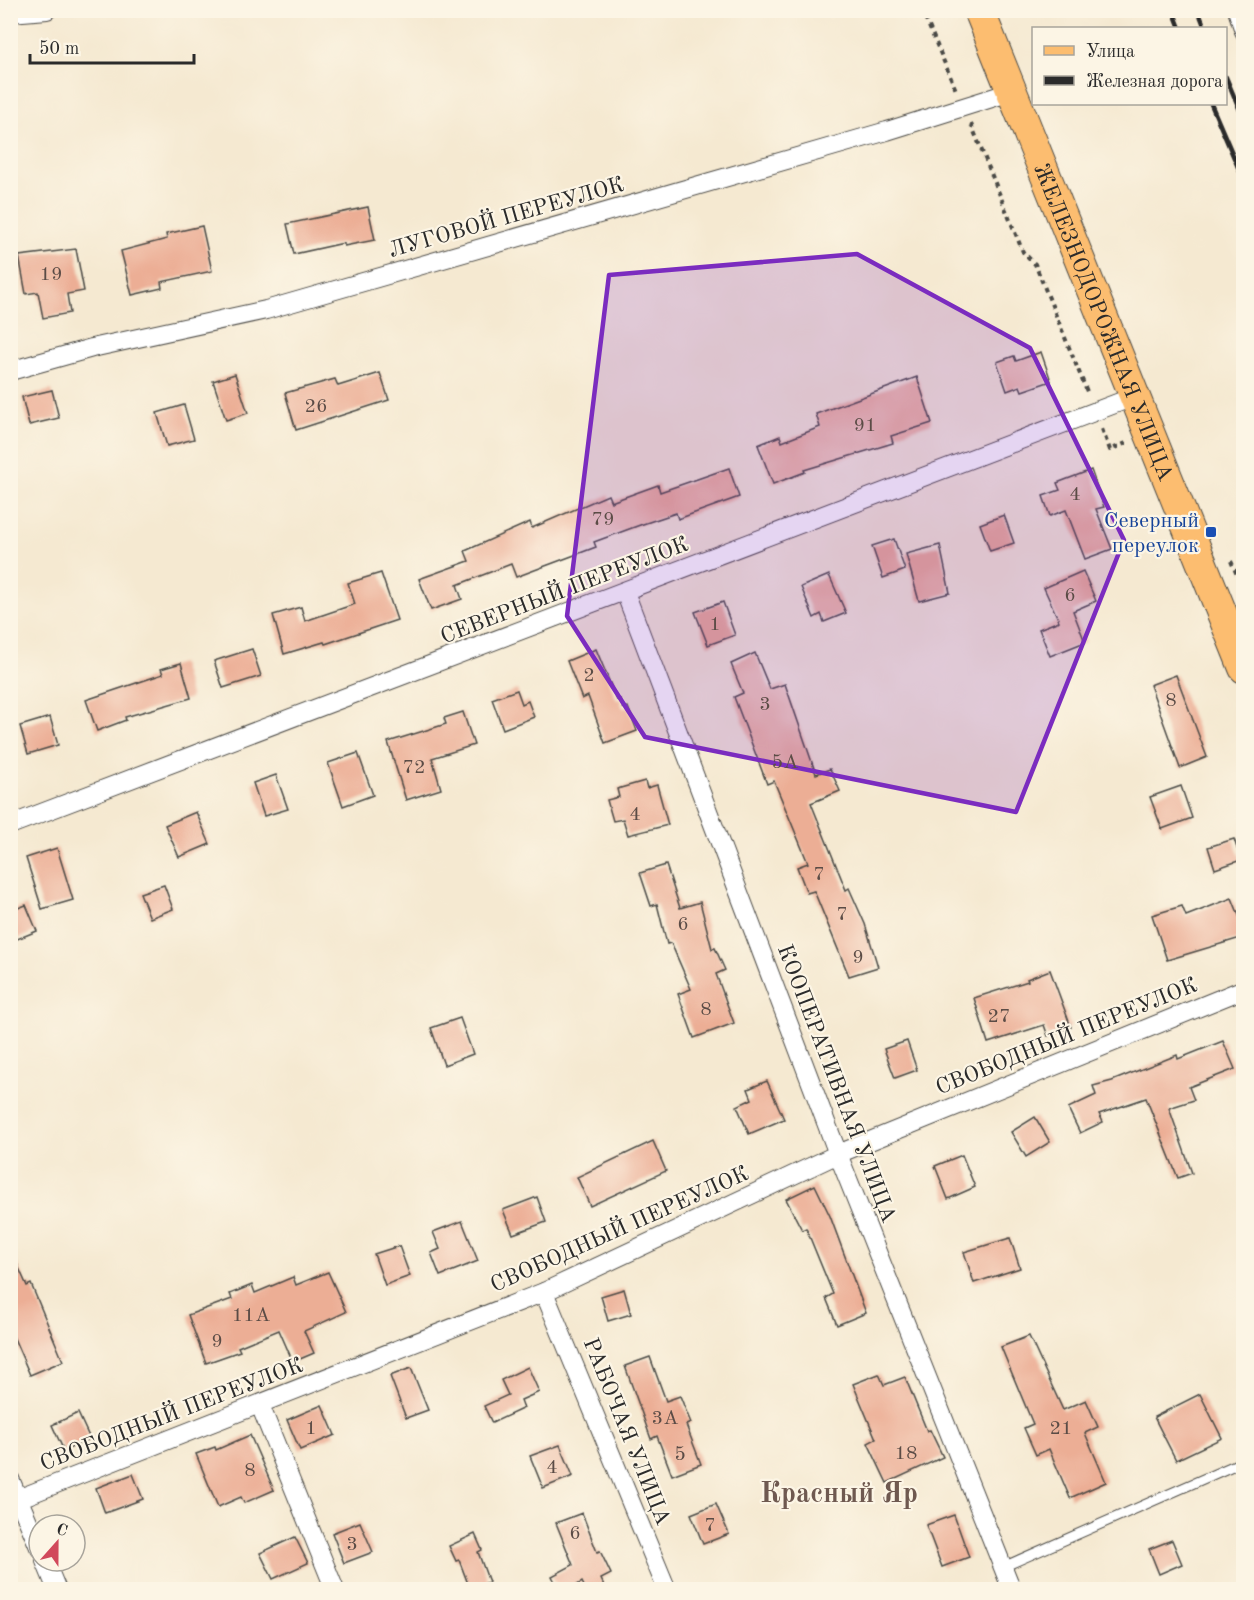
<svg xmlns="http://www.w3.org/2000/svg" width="1254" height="1600" viewBox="0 0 1254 1600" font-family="'Old Standard TT',serif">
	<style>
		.building { fill: #ecae95 }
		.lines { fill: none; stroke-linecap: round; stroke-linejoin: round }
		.lane-casing { stroke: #494844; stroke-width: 11 }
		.street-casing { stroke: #494844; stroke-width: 20 }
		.primary-casing { stroke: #494844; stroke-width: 32 }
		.path { stroke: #494844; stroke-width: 4; stroke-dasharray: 4.5 4.5; stroke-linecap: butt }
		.lane { stroke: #fff; stroke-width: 9 }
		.street { stroke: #fff; stroke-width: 18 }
		.primary { stroke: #fcbd6f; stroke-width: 30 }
		.rail { stroke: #2b2b2b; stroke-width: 4.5 }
		.marked { fill: #7b2cbf; fill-opacity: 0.2; stroke: #7b2cbf; stroke-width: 4.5; stroke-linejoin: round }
		.transit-dot { fill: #1a4fb4; stroke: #fcf5e5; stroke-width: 2 }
		.labels { text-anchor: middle; stroke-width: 4.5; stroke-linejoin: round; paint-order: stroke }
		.number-label { font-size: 20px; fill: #5b4c46 }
		.street-label { font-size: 22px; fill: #2b2b2b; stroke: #fcf5e5 }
		.transit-label { font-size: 22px; fill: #164399; stroke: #fcf5e5; text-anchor: end }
		.district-label { font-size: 28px; font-weight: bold; fill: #6f5950; stroke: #fcf5e5 }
	</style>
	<rect width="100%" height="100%" fill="#fcf5e5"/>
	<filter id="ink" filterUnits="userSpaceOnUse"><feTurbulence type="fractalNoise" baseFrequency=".0167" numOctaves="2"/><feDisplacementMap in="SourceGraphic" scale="12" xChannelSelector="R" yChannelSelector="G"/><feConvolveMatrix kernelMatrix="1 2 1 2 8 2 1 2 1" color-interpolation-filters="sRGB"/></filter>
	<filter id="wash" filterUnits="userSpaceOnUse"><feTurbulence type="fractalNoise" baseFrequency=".008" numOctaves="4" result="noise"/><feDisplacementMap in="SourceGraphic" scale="24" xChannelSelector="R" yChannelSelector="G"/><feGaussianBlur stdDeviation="1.35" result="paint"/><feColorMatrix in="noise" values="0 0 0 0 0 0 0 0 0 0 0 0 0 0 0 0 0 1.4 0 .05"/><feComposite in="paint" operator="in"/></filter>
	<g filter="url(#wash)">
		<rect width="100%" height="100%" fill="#f5e9d1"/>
		<g id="blocks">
			<g class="building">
				<polygon points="368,207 375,240 344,246 344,243 294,254 287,224"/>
				<polygon points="202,226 212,271 161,282 162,288 132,295 121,251 167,239 166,234"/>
				<polygon points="76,249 84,291 67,294 70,313 43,318 38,292 26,294 19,256"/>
				<polygon points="1041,352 1051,381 1022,391 1020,386 1007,391 997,362 1014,356 1016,361"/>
				<polygon points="380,373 389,400 296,430 285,393 335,379 338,386"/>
				<polygon points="235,374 248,413 226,420 213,381"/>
				<polygon points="917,377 932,423 891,436 893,443 804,470 805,472 773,484 758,445 780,436 782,442 820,427 816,414"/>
				<polygon points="52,390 59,418 29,425 22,397"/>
				<polygon points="184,405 194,439 167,446 157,413"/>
				<polygon points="729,468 739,497 678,519 676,513 640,525 594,542 596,547 516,577 511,564 457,585 462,599 431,610 419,579 469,561 465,551 530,522 532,528 608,495 611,502 658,485 660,492"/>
				<polygon points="1091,470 1104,507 1096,509 1112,549 1085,559 1066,510 1050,516 1043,496 1060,490 1057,483"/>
				<polygon points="1004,515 1014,543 990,551 980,524"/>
				<polygon points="894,539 905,570 883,578 872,546"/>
				<polygon points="940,545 950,593 919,601 906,554"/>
				<polygon points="1083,571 1096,601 1073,611 1085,642 1050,656 1039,629 1059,621 1044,588"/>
				<polygon points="381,573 397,620 325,644 324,642 284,654 273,615 301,607 305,621 355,604 348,583"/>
				<polygon points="829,575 846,613 824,622 821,614 814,618 801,587"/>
				<polygon points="723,602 735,635 708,645 695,612"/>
				<polygon points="252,649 261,676 223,688 214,661"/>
				<polygon points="596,649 617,700 620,699 623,708 628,707 637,731 605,743 588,696 582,699 567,661"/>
				<polygon points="755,653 770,689 785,684 816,774 830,769 840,791 811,803 846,890 849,888 865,924 878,967 849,976 814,891 807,893 797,867 808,863 774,781 767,784 734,697 743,693 731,664"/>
				<polygon points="181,663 191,698 125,717 126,720 97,731 86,700 163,674 161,669"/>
				<polygon points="1176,675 1207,757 1180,768 1150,685"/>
				<polygon points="517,690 522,704 528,701 534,717 503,729 492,699"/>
				<polygon points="463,712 474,745 432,758 441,789 406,800 388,742 446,724 444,718"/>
				<polygon points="50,717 58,745 28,754 20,726"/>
				<polygon points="358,753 373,795 343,806 328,763"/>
				<polygon points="276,775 288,809 264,816 253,783"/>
				<polygon points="645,781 647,788 657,785 668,825 628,835 623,819 613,821 607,800 619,797 617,789"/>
				<polygon points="1181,786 1192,818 1162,829 1150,797"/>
				<polygon points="196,812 210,844 179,857 165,825"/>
				<polygon points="1234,839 1241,860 1215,869 1208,847"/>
				<polygon points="57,848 73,900 42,909 26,858"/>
				<polygon points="666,865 680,908 700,902 712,949 715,948 725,970 716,974 734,1023 694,1038 678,994 691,989 671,943 667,944 657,904 651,906 640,873"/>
				<polygon points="164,885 173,909 150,918 140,893"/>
				<polygon points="1232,898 1244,928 1244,937 1167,960 1152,915 1182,906 1186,916"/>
				<polygon points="26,905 37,931 10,942 10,911"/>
				<polygon points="1050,970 1071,1027 1048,1036 1044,1025 988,1043 974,998 1028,981 1027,979"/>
				<polygon points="460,1018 473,1054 444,1065 431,1028"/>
				<polygon points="907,1041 917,1070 895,1078 884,1049"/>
				<polygon points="1223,1041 1235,1069 1189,1087 1194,1100 1169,1108 1192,1173 1178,1178 1146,1098 1099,1114 1103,1122 1080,1133 1068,1108 1096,1095 1093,1086 1112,1081 1177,1055 1178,1059"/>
				<polygon points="767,1081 784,1119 749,1134 737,1106 752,1099 748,1089"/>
				<polygon points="1035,1117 1050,1142 1026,1157 1011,1132"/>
				<polygon points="653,1141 666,1171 590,1206 577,1177"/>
				<polygon points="962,1155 975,1187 948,1199 935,1166"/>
				<polygon points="815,1185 830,1216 866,1313 837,1325 826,1298 833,1294 806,1228 802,1230 786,1199"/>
				<polygon points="537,1197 546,1222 513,1234 503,1210"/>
				<polygon points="462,1221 478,1261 440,1276 431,1253 440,1249 433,1232"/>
				<polygon points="1010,1238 1020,1268 974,1283 964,1252"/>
				<polygon points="399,1246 410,1276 385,1285 374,1254"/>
				<polygon points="10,1248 27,1286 31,1284 63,1361 30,1375 10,1329"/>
				<polygon points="328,1272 346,1312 304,1331 314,1353 293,1362 279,1330 238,1347 240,1351 206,1363 188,1315 232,1299 230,1294 252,1285 255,1293 293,1277 296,1285"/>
				<polygon points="624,1289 631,1314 608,1321 601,1296"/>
				<polygon points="1029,1336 1063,1410 1086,1400 1098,1427 1085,1433 1106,1482 1070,1498 1049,1449 1036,1455 1024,1428 1033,1424 1001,1347"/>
				<polygon points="650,1357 666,1401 680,1396 691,1423 686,1425 701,1464 672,1475 657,1436 651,1439 625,1366"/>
				<polygon points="528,1367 539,1392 521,1400 524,1408 492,1423 484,1406 508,1395 501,1380"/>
				<polygon points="411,1368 428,1410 406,1418 390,1376"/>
				<polygon points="879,1374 884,1385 905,1377 927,1431 930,1430 943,1457 887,1483 868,1443 876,1439 853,1384"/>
				<polygon points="1200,1394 1222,1438 1176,1460 1154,1417"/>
				<polygon points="322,1405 335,1435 300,1450 287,1420"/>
				<polygon points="78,1413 90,1439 64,1451 52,1425"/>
				<polygon points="250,1435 274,1490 244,1503 241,1497 218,1507 196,1454 215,1447 216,1450"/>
				<polygon points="560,1445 573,1476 543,1488 530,1456"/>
				<polygon points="133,1474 143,1499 105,1513 96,1488"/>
				<polygon points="716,1504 729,1534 703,1544 691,1514"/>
				<polygon points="582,1513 597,1552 600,1551 611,1574 601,1579 606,1590 586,1590 582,1582 569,1590 559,1590 552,1576 573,1565 556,1523"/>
				<polygon points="954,1515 969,1557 942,1567 926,1525"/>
				<polygon points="360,1522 373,1552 344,1563 332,1533"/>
				<polygon points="475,1534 482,1550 478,1552 489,1582 470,1589 459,1560 456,1561 449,1546"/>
				<polygon points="295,1537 308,1563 273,1579 260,1553"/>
				<polygon points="1172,1540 1182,1564 1159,1574 1149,1549"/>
			</g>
		</g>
	</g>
	<g filter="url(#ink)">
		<use href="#blocks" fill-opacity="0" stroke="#494844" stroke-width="1.5"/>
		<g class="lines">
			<g class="lane-casing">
				<polyline id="lane" points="1003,1567 1244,1461"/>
			</g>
			<g class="street-casing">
				<g id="street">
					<polyline points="1237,10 1244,31"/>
					<polyline points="10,13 47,10"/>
					<polyline points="10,371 92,348 266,310 887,131 1011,92"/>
					<polyline points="625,592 838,1154 1012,1590"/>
					<polyline points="10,825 1133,397"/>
					<polyline points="544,1292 667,1590"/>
					<polyline points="260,1405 335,1590"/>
					<polyline points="10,1479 39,1547"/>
					<polyline points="10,1502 544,1292 838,1154 1244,989"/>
					<polyline points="45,1561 57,1590"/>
				</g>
			</g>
			<g class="primary-casing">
				<g id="primary">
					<path id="s1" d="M979 10 1244 668"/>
				</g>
			</g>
			<g class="path">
				<polyline points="922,10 956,90"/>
				<polyline points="971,124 1023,252 1035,264 1088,394"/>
				<polyline points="1102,429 1110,450 1126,443"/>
				<polyline points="1231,561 1244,591"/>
			</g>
			<use href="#lane" class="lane"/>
			<use href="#street" class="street"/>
			<use href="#primary" class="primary"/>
			<g class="rail">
				<polyline points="1173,10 1180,28"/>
				<polyline points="1198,10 1205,28"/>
				<polyline points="1226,77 1244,120"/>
				<polyline points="1211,104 1244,181"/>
			</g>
		</g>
	</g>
	<path class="marked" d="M857 254 1030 348 1124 540 1016 812 645 737 567 616 609 275Z"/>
	<rect class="transit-dot" x="1205" y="526" width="12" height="12" rx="3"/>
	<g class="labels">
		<g class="number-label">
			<text x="51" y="280">19</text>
			<text x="316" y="412">26</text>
			<text x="865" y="431">91</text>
			<text x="1075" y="500">4</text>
			<text x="603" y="525">79</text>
			<text x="1070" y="601">6</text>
			<text x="715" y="630">1</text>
			<text x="589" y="681">2</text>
			<text x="1171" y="706">8</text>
			<text x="765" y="710">3</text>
			<text x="785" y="768">5А</text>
			<text x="414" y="773">72</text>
			<text x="635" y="820">4</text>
			<text x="819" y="880">7</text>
			<text x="842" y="920">7</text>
			<text x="683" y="930">6</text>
			<text x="858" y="963">9</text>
			<text x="706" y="1015">8</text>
			<text x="999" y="1022">27</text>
			<text x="251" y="1321">11А</text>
			<text x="217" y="1347">9</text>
			<text x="665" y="1424">3А</text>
			<text x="311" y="1434">1</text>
			<text x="1061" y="1434">21</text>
			<text x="906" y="1459">18</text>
			<text x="680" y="1460">5</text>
			<text x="552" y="1473">4</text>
			<text x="250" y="1476">8</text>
			<text x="710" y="1531">7</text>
			<text x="575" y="1539">6</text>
			<text x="352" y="1550">3</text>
		</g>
		<g class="street-label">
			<text transform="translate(506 216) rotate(-16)" y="8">ЛУГОВОЙ ПЕРЕУЛОК</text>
			<text dy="8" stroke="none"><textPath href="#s1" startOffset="336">ЖЕЛЕЗНОДОРОЖНАЯ УЛИЦА</textPath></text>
			<text transform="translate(564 589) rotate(-21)" y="8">СЕВЕРНЫЙ ПЕРЕУЛОК</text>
			<text transform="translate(1066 1035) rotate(-22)" y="8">СВОБОДНЫЙ ПЕРЕУЛОК</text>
			<text transform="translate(838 1083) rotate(69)" y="8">КООПЕРАТИВНАЯ УЛИЦА</text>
			<text transform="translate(619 1228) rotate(-24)" y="8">СВОБОДНЫЙ ПЕРЕУЛОК</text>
			<text transform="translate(171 1413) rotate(-21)" y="8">СВОБОДНЫЙ ПЕРЕУЛОК</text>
			<text transform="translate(628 1431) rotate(68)" y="8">РАБОЧАЯ УЛИЦА</text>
		</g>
		<g class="transit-label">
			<text x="1199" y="527">Северный<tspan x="1199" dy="25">переулок</tspan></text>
		</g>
		<g class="district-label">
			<text x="839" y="1502">Красный Яр</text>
		</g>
	</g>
	<rect width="1254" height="1600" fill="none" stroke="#fcf5e5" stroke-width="36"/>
	<rect x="1032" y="27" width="195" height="78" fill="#fcf5e5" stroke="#a8a49b" stroke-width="1.5"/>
	<rect x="1044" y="46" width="30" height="9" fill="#fcbd6f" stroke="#a8a49b" stroke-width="1.5"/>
	<text x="1086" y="57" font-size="18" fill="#2b2b2b">Улица</text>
	<rect x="1044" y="76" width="30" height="9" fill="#2b2b2b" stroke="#a8a49b" stroke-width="1.5"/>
	<text x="1086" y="87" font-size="18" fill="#2b2b2b">Железная дорога</text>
	<g transform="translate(57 1543) rotate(21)"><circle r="28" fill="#fcf5e5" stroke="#a8a49b" stroke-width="1.5"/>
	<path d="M0-4.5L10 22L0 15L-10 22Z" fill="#d1495b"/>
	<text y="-9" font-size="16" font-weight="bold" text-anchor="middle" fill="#2b2b2b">С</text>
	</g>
	<path d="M30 54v9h164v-9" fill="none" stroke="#2b2b2b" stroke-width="3"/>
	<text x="39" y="54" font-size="18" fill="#2b2b2b" stroke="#fcf5e5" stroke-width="4.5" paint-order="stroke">50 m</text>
</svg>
